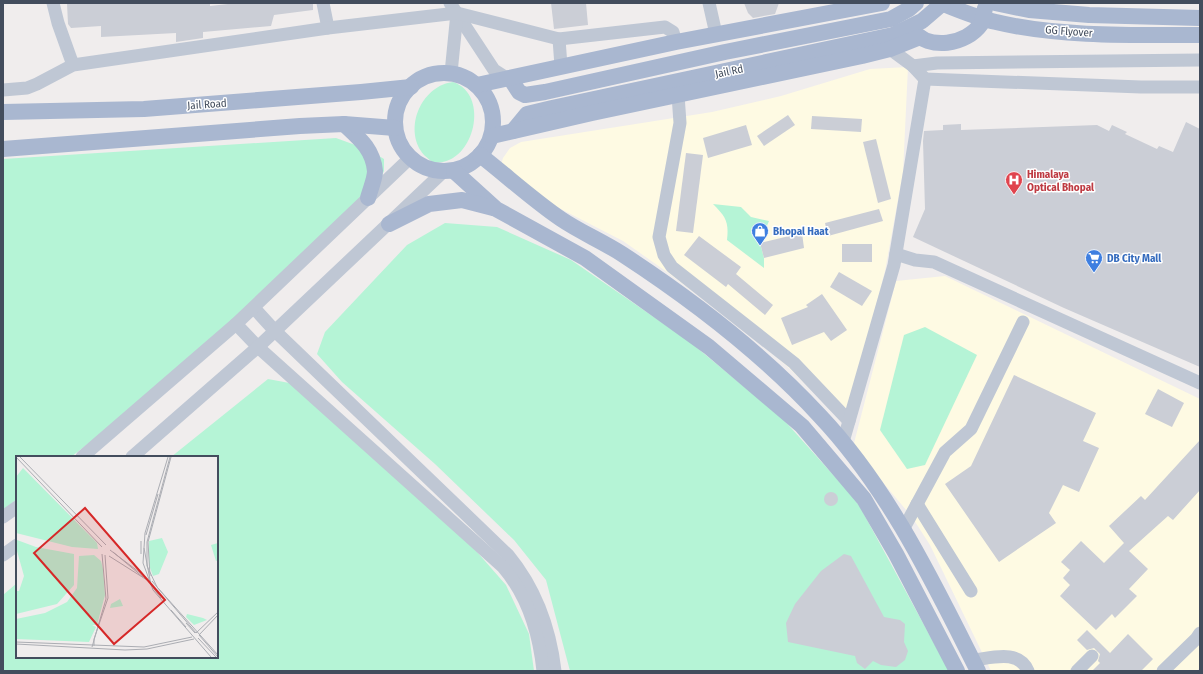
<svg xmlns="http://www.w3.org/2000/svg" width="1203" height="674" viewBox="0 0 1203 674" font-family="'Fira Sans Condensed',sans-serif">
	<style>
		.commercial { fill: #fefae3 }
		.green { fill: #b5f4d6 }
		.building { fill: #cbced6 }
		.lines { fill: none; stroke-linecap: round; stroke-linejoin: round }
		.minor { stroke: #bfc7d4; stroke-width: 13 }
		.major { stroke: #a9b7d0; stroke-width: 16 }
		.labels { text-anchor: middle; stroke-width: 3; stroke-linejoin: round; paint-order: stroke }
		.street-label { font-size: 11px; fill: #434d5d; stroke: #fff }
		.health-label { font-size: 11px; font-weight: bold; fill: #be3a42; stroke: #fff; text-anchor: start }
		.shop-label { font-size: 11px; font-weight: bold; fill: #366cbe; stroke: #fff; text-anchor: start }
		.inset-road { fill: none; stroke: #abadb3; stroke-width: 1 }
		.view { fill: #d62828; fill-opacity: 0.15; stroke: #d62828; stroke-width: 2 }
		.inset-edge { fill: none; stroke: #434d5d; stroke-width: 2 }
	</style>
	<rect width="100%" height="100%" fill="#f0eded"/>
	<g class="commercial">
		<polygon points="908,67 903,172 885,271 845,423 788,367 743,329 667,272 623,241 518,187 499,172 503,158 510,148 521,142 712,112 781,96 870,69"/>
		<polygon points="945,276 1200,399 1200,667 1197,671 991,671 930,545 912,517 853,447 896,281"/>
	</g>
	<g class="green">
		<path d="M453 82C492 95 473 169 432 162 428 158 423 155 421 151 404 124 424 85 453 82Z"/>
		<polygon points="336,138 369,150 384,159 384,171 377,185 208,350 71,457 17,457 17,499 3,510 3,159"/>
		<path d="M713 204 741 207 751 217 769 221 760 243 764 258V268L727 240C729 222 726 217 713 204Z"/>
		<polygon points="445,223 497,227 571,260 690,342 783,419 853,497 860,507 949,671 570,671 546,580 514,540 435,464 342,382 317,354 325,332 407,245"/>
		<polygon points="925,327 977,355 925,465 907,469 880,430 904,335"/>
		<polygon points="268,379 300,385 463,536 506,585 529,634 534,671 3,671 3,595 17,583 17,657 217,657 217,457 171,457"/>
	</g>
	<g class="building">
		<polygon points="67,3 210,3 210,6 237,3 313,3 313,10 274,15 271,26 203,32 203,38 176,42 176,33 101,37 101,26 71,28 68,24"/>
		<polygon points="551,3 586,3 588,25 554,29"/>
		<polygon points="744,3 779,3 775,14 753,18 748,13"/>
		<polygon points="788,115 795,125 764,146 757,136"/>
		<polygon points="812,116 862,119 861,132 811,129"/>
		<polygon points="1186,122 1200,129 1200,367 1064,308 913,237 925,209 923,141 924,131 943,130 943,125 961,124 961,130 1097,125 1109,131 1112,125 1127,132 1125,134 1157,149 1159,146 1173,152"/>
		<polygon points="746,125 752,145 708,158 703,138"/>
		<polygon points="876,139 891,199 878,203 863,142"/>
		<polygon points="686,153 703,155 693,233 676,231"/>
		<polygon points="879,209 883,221 828,236 825,223"/>
		<polygon points="802,233 804,248 764,258 760,243"/>
		<polygon points="699,236 741,267 736,274 773,305 765,315 728,284 726,287 684,255"/>
		<rect x="842" y="244" width="30" height="18"/>
		<polygon points="839,272 872,291 862,306 830,287"/>
		<polygon points="822,294 847,330 831,341 824,332 792,345 781,318 808,307 806,305"/>
		<polygon points="1014,375 1096,413 1083,441 1099,448 1079,492 1063,485 1049,513 1056,523 999,562 945,484 971,466"/>
		<polygon points="1158,389 1184,403 1172,427 1145,414"/>
		<polygon points="1200,440 1200,490 1173,520 1168,516 1129,551 1148,569 1129,589 1137,596 1115,618 1112,614 1096,630 1060,596 1070,585 1063,578 1070,570 1061,562 1081,541 1104,563 1124,543 1109,526 1141,496 1145,500"/>
		<circle cx="831" cy="499" r="7"/>
		<polygon points="844,554 851,556 884,617 900,620 905,624 904,642 908,651 905,660 896,667 881,665 873,661 865,669 857,663 855,656 788,642 786,623 795,604 821,571"/>
		<polygon points="1087,630 1110,653 1128,634 1153,659 1141,671 1092,671 1100,663 1098,661 1100,654 1094,648 1087,650 1077,640"/>
	</g>
	<g class="lines">
		<g class="minor">
			<polyline points="53,3 58,23 73,65"/>
			<polyline points="323,3 328,28"/>
			<polyline points="450,3 494,70 508,79"/>
			<polyline points="709,3 716,34"/>
			<polyline points="559,39 561,66"/>
			<polyline points="913,66 937,63 1200,60"/>
			<polyline points="451,73 457,13"/>
			<polyline points="925,79 1141,87 1200,87"/>
			<polyline points="3,90 27,88 37,84 73,65 328,28 457,13 559,39 665,27 673,32 676,42"/>
			<polyline points="678,95 680,123 659,237 664,255 672,267 794,363 849,421"/>
			<polyline points="896,254 915,260 934,262 1200,383"/>
			<path d="M254 308 275 331 508 555C536 589 550 628 555 671"/>
			<path d="M236 324 258 347 503 567C528 596 539 633 543 671"/>
			<polyline points="843,442 894,265 925,79 913,66 890,49"/>
			<polyline points="82,457 236,324 410,158"/>
			<polyline points="132,457 258,347 443,172"/>
			<polyline points="917,504 971,591"/>
			<polyline points="3,517 17,507"/>
			<polyline points="903,530 945,452 971,429 1023,322"/>
			<polyline points="3,555 17,545"/>
			<path d="M973 660C992 658 1019 649 1028 671"/>
			<polyline points="1077,671 1092,656"/>
			<polyline points="1163,671 1196,639 1200,633"/>
		</g>
		<g class="major">
			<path d="M941 3C958 10 977 18 996 22 1058 37 1136 35 1200 35"/>
			<polyline points="995,3 1029,10 1089,15 1200,18"/>
			<path d="M912 30C929 51 966 45 981 24 983 20 984 13 985 8"/>
			<circle cx="444" cy="122" r="49"/>
			<polyline points="510,78 519,92 525,95 545,92 725,52 891,19 909,9 916,3"/>
			<polyline points="477,85 676,42 882,3"/>
			<polyline points="3,112 144,109 361,92 411,87"/>
			<path d="M344 124C359 138 373 149 375 171 375 179 370 190 368 198"/>
			<polyline points="513,131 527,114 552,108 893,35 922,21 943,3"/>
			<polyline points="492,136 592,113 862,56 890,49 920,37"/>
			<polyline points="3,149 300,126 344,124 395,128"/>
			<path d="M480 155C507 176 533 200 561 219 580 232 602 241 622 254 691 299 764 355 820 416 889 489 933 582 978 671"/>
			<polyline points="454,171 496,209 585,258 709,347 802,426 864,499 896,554 957,671"/>
			<polyline points="389,224 429,204 462,200 493,208"/>
		</g>
	</g>
	<defs>
		<g id="hospital-pin" transform="scale(0.9)"><path d="M0 17L-7.5 6A9.5 9.5 0 1 1 7.5 6Z" fill="#e0444e" stroke="#fff"/><path d="M-5-5h3v3.5h4V-5h3V5h-3V1.5h-4V5h-3Z" fill="#fff"/></g>
		<g id="shop-pin" transform="scale(0.9)"><path d="M0 17L-7.5 6A9.5 9.5 0 1 1 7.5 6Z" fill="#3f7fe0" stroke="#fff"/><path d="M-5-2.5h2.3a2.7 3.5 0 0 1 5.4 0H5L5.5 6h-11ZM-1.5-2.5h3a1.5 2.3 0 0 0-3 0Z" fill="#fff"/></g>
		<g id="supermarket-pin" transform="scale(0.9)"><path d="M0 17L-7.5 6A9.5 9.5 0 1 1 7.5 6Z" fill="#3f7fe0" stroke="#fff"/><path d="M-6-5.5h2.5l.6 2H6L4.5 2H-2.5L-4.4-4H-6ZM-1.5 3.2a1.3 1.3 0 1 0 .1 0ZM3 3.2a1.3 1.3 0 1 0 .1 0Z" fill="#fff"/></g>
	</defs>
	<g fill-rule="evenodd">
		<use href="#hospital-pin" x="1014" y="180"/>
		<use href="#shop-pin" x="760" y="231"/>
		<use href="#supermarket-pin" x="1094" y="258"/>
	</g>
	<g class="labels">
		<g class="street-label">
			<text transform="translate(1069 31) rotate(4)" y="4">GG Flyover</text>
			<text transform="translate(729 71) rotate(-12)" y="4">Jail Rd</text>
			<text transform="translate(207 104) rotate(-4)" y="4">Jail Road</text>
		</g>
		<g class="health-label">
			<text x="1027" y="178">Himalaya<tspan x="1027" dy="13">Optical Bhopal</tspan></text>
		</g>
		<g class="shop-label">
			<text x="773" y="235">Bhopal Haat</text>
			<text x="1107" y="262">DB City Mall</text>
		</g>
	</g>
	<g transform="translate(16 456)">
		<rect width="202" height="202" fill="#f0eded"/>
		<path d="M7 12 81 87 82 93 56 91 0 77V21ZM146 82 152 96 143 118 137 120 133 109V85ZM1 84 20 91 58 98V129L41 148 0 158V135H3L8 120 1 95ZM202 87V104L200 105 195 89ZM78 99 85 105 87 113 89 139 81 169H76L80 171 73 186 0 183V163L29 157 51 146 61 132 63 100ZM104 143 107 150 94 152 95 148ZM171 158 187 162 191 164 178 169 170 161Z" fill="#b5f4d6"/>
		<path class="inset-road" d="M0 1 86 91M4 1 90 89M152 1 129 77 127 107 137 134 195 201M154 1 131 86V110L141 131 202 199M130 79 142 38M128 92 135 129 145 142M94 94 127 119M97 96 127 121M125 98V85M93 100 131 124M134 120 132 86 155 1M136 125 180 177M155 154 170 171M170 167 179 177M180 177 202 156M183 179 202 201M183 179 202 159M182 182 200 201M0 186 128 191 176 181M0 188 109 194 131 193 178 183M78 190V183L92 142 89 99M76 191 90 143 86 98"/>
		<path class="view" d="M69 52 149 144 98 188 18 97Z"/>
		<rect width="202" height="202" class="inset-edge"/>
	</g>
	<rect width="1203" height="674" fill="none" stroke="#434d5d" stroke-width="8"/>
</svg>
